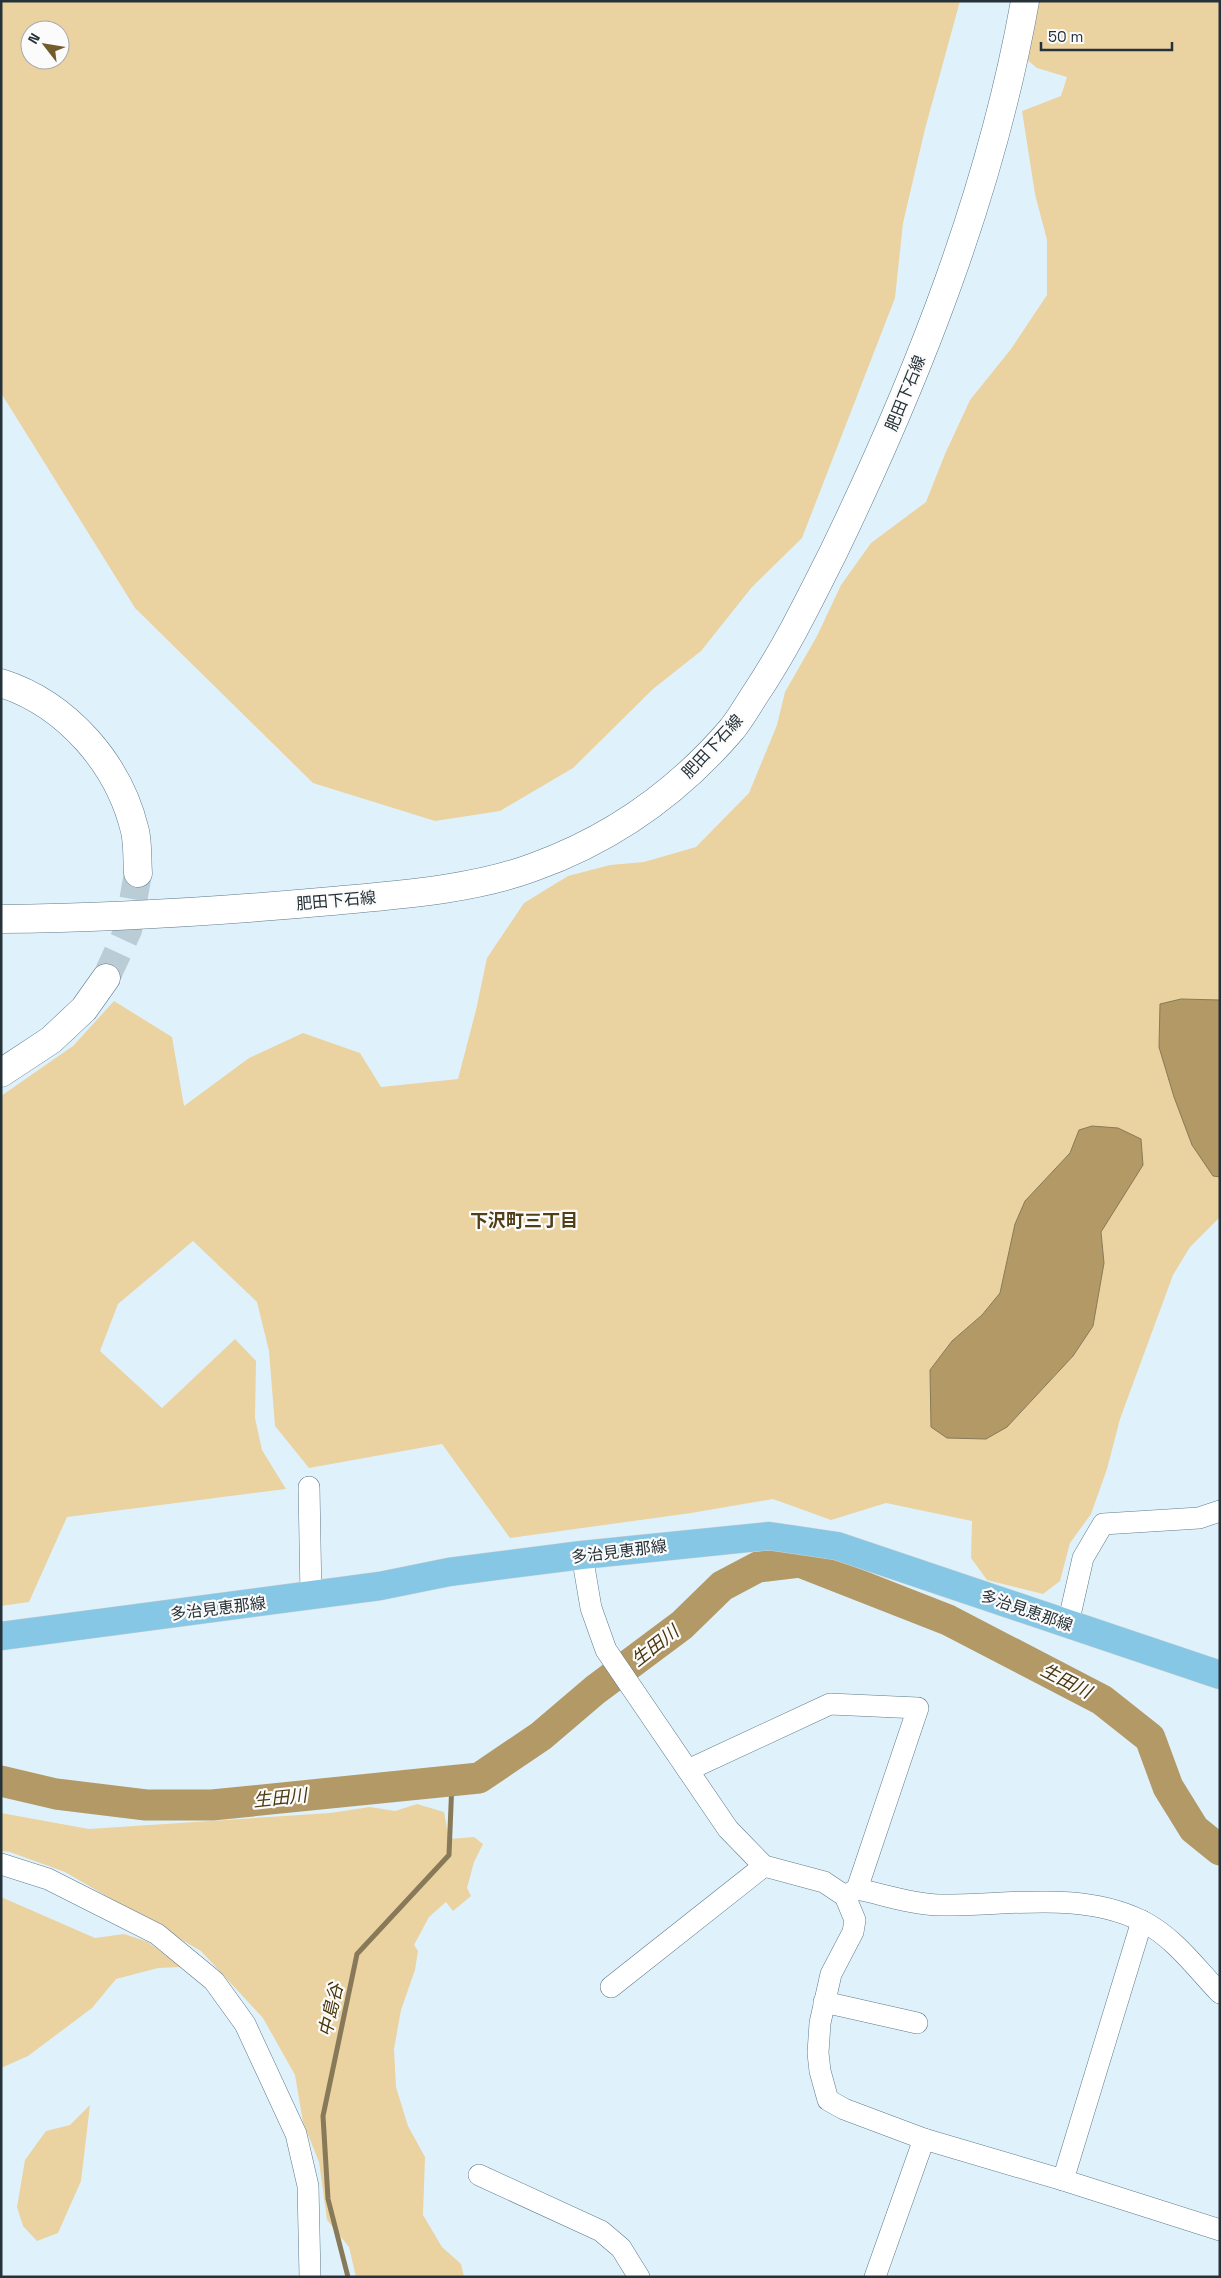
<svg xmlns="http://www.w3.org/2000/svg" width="1221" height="2278" viewBox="0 0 1221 2278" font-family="'Space Grotesk','Noto Sans JP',sans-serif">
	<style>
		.green { fill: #ebd2a1; fill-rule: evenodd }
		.water { fill: #b29966; stroke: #887a58 }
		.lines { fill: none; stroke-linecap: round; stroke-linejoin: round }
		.stream { stroke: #887a58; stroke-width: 5 }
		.river { stroke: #b29966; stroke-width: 31 }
		.secondary-tunnel { stroke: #baccd5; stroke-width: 28; stroke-dasharray: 28 14; stroke-linecap: butt }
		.street-casing { stroke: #5e7a8a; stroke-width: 22 }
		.secondary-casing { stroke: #5e7a8a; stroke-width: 29 }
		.primary-casing { stroke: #cfd2d3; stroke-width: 29 }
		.street { stroke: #fff; stroke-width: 21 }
		.secondary { stroke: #fff; stroke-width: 28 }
		.primary { stroke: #85c7e5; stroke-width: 28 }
		.labels { text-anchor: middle; stroke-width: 4.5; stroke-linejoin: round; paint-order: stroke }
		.street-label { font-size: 16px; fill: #263239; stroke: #fbfbfb }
		.neighbourhood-label { font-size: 18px; font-weight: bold; fill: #503e17; stroke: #fbfbfb }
		.water-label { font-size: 18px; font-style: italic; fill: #4a370c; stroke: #fbfbfb }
	</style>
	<rect width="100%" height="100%" fill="#dff2fc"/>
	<g class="green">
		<path d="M1 1H960L925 129 903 223 895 298 802 538 752 587 701 651 653 689 573 768 500 811 435 821 313 783 135 608 1 393ZM30 30H60V60H30Z"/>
		<path d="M1039 1H1220V1000L1181 999 1212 1176 1220 1177V1217L1190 1247 1173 1275 1120 1419 1107 1469 1091 1514 1070 1543 1060 1581 1043 1594 987 1580 971 1558 972 1521 886 1503 831 1520 773 1499 691 1513 510 1538 442 1444 309 1468 275 1426 269 1351 257 1302 193 1241 118 1304 100 1351 162 1408 235 1339 256 1361 255 1418 262 1450 286 1489 67 1517 29 1602 1 1606V1096L73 1046 114 1001 172 1037 184 1106 249 1058 303 1033 360 1053 381 1087 458 1079 476 1010 487 958 524 903 568 876 610 865 644 862 696 847 749 793 777 725 785 692 817 636 841 585 871 543 926 502 945 454 970 400 1011 349 1047 295V240L1035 194 1022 111 1061 96 1067 77 1037 68 1026 59ZM1079 1130 1119 1202 1101 1232 1104 1263 1093 1326 1073 1356 1007 1427H932L930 1370 952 1341 982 1315 1000 1293 1015 1224 1025 1201 1070 1153Z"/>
		<polygon points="417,1804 444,1812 449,1839 474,1837 483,1844 474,1862 467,1888 471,1896 453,1911 446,1902 429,1917 414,1945 418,1951 415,1970 401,2010 394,2049 396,2087 408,2126 425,2157 423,2215 442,2247 461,2264 464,2277 356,2277 349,2247 327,2220 319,2162 303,2122 295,2075 263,2018 201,1951 65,1872 10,1852 1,1851 1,1813 89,1829 330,1813 370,1807 395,1811"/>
		<polygon points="1,1897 95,1938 124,1934 148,1942 181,1967 158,1968 116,1979 92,2008 28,2056 1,2068"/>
		<polygon points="90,2105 81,2181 58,2233 37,2241 23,2226 17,2207 25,2160 46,2131 70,2125"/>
	</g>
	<g class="water">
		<polygon points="1181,999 1220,1000 1220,1177 1213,1176 1192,1145 1174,1097 1159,1047 1160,1004"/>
		<polygon points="1092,1126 1118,1128 1141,1139 1143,1165 1101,1232 1104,1263 1093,1326 1073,1356 1007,1427 986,1439 947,1438 931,1427 930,1370 952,1341 982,1315 1000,1293 1015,1224 1025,1201 1070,1153 1079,1130"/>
	</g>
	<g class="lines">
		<polyline class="stream" points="348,2277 328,2199 323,2116 357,1954 449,1855 452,1781"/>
		<polyline class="river" points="1,1781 56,1794 146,1805 212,1805 479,1778 541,1736 595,1690 682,1625 722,1586 758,1567 800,1562 948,1620 1102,1700 1150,1738 1168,1787 1194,1829 1220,1850"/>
		<polyline class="secondary-tunnel" points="106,978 128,930 138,873"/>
		<g class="street-casing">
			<g id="street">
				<polyline points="309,1487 311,1596"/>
				<polyline points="582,1555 591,1608 606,1650 728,1829 764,1866 824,1882 845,1896 855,1920 853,1932 831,1974 820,2023 818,2053 820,2071 828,2100 844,2109 924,2139 1063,2180 1220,2230"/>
				<polyline points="1068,1624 1083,1558 1103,1524 1199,1518 1220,1511"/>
				<polyline points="688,1770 830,1704 918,1708 857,1889"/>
				<polyline points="1,1864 48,1879 157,1934 214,1981 245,2024 296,2134 308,2186 310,2277"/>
				<path d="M845 1896 857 1889C882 1894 914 1905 939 1905 1005 1906 1080 1890 1142 1921 1174 1937 1196 1968 1220 1993"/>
				<polyline points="611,1987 764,1866"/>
				<polyline points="824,2002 917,2023"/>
				<polyline points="479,2175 601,2231 621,2248 639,2277"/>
				<polyline points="1063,2180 1142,1921"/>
				<polyline points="875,2277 924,2139"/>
			</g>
		</g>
		<g class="secondary-casing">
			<g id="secondary">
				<path d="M1 683C67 704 119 764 135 831 138 844 137 860 138 873"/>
				<path d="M1 919C112 918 222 911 332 901 396 895 473 890 534 867 612 839 678 792 732 729 740 719 747 707 754 696 785 650 809 601 834 551 918 377 991 192 1025 1"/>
				<polyline points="1,1073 51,1040 84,1009 106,978"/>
			</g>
		</g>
		<g class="primary-casing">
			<polyline id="primary" points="1,1636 380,1586 449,1572 582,1555 769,1536 837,1546 1220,1675"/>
		</g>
		<use href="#street" class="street"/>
		<use href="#secondary" class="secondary"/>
		<use href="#primary" class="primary"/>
	</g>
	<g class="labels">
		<g class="street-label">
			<text transform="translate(905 393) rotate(-68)" y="6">肥田下石線</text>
			<text transform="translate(712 746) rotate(-47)" y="6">肥田下石線</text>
			<text transform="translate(336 900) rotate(-5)" y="6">肥田下石線</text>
			<text transform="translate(619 1551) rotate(-7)" y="6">多治見恵那線</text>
			<text transform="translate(218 1608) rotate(-7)" y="6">多治見恵那線</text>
			<text transform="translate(1027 1610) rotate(19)" y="6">多治見恵那線</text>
		</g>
		<g class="neighbourhood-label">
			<text x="524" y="1227">下沢町三丁目</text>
		</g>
		<g class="water-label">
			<text transform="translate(655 1646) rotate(-38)" y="6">生田川</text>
			<text transform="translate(1066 1681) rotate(27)" y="6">生田川</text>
			<text transform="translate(280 1798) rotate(-6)" y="6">生田川</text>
			<text transform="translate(331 2010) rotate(-77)" y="6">中島谷</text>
		</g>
	</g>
	<rect width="1221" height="2278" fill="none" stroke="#263239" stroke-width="5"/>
	<g transform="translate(45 45) rotate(301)"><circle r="24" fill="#fbfbfb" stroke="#a6abad"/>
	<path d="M0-4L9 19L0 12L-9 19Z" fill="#735c2c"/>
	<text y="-8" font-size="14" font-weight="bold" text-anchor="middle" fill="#263239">N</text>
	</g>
	<path d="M1041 42v8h131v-8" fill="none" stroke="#263239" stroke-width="2.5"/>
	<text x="1048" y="42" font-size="15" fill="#263239" stroke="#fbfbfb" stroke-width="4" paint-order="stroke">50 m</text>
</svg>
